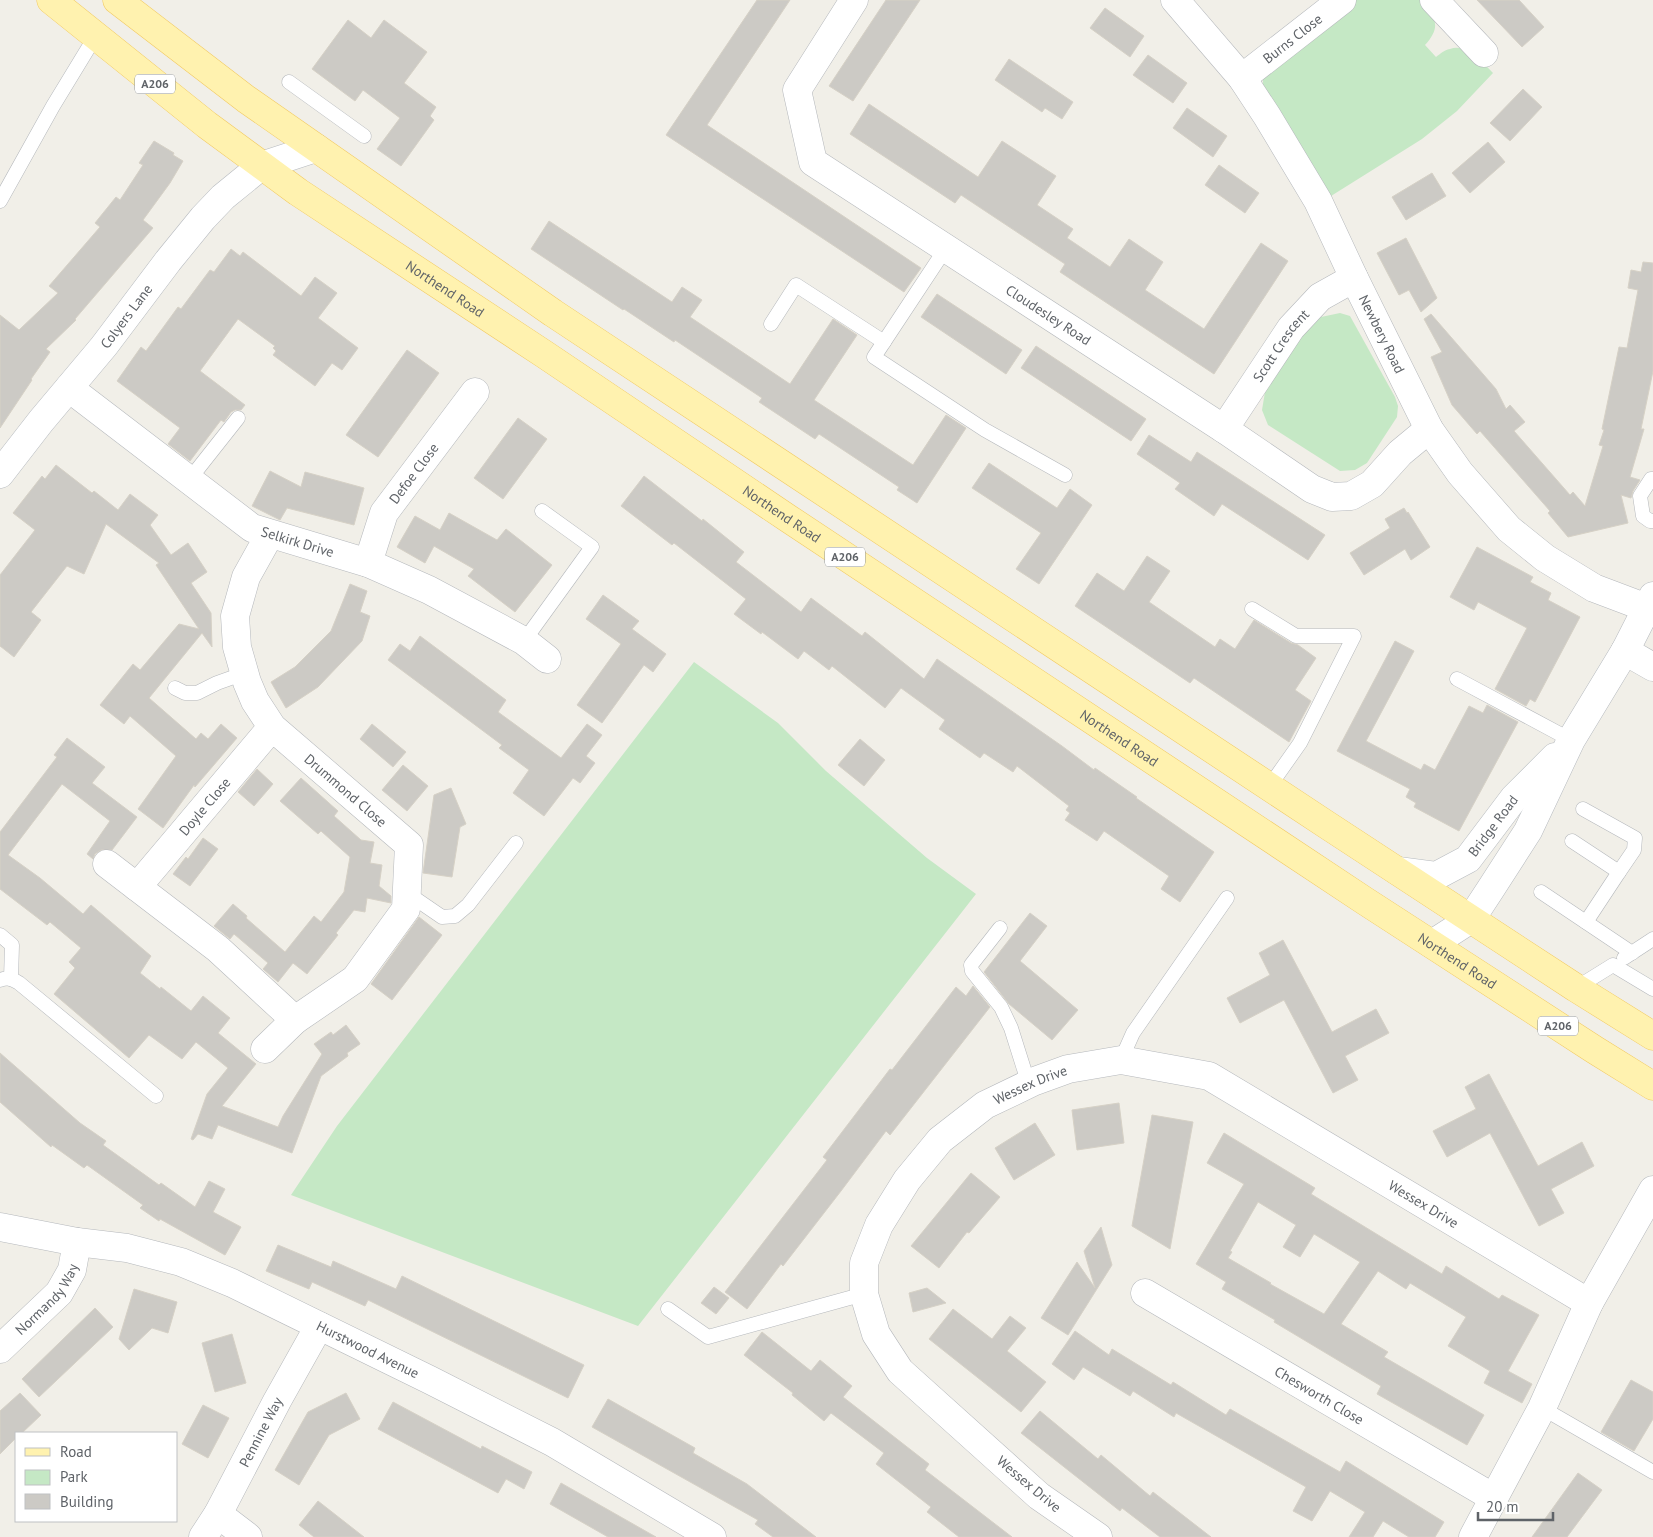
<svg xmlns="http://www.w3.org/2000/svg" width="1653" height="1537" viewBox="0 0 1653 1537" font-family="'PT Sans',sans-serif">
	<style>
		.green { fill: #c5e8c5 }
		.building { fill: #cccac5; stroke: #d6d1c6; fill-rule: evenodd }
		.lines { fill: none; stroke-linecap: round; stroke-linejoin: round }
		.lane-casing { stroke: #b5b8bc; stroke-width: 15 }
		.street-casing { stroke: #b5b8bc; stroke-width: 29 }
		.secondary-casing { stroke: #b6babf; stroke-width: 29 }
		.primary-casing { stroke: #f2c960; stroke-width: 29 }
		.lane { stroke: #fff; stroke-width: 14 }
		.street { stroke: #fff; stroke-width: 28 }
		.secondary { stroke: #fff; stroke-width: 28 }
		.primary { stroke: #fff2af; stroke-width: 28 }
		.labels { text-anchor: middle; stroke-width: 5; stroke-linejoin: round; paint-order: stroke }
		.shield { fill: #fff; stroke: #8f9295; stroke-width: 1 }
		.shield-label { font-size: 12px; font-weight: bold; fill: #5f6368 }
		.street-label { font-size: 14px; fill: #5f6368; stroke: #fff }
	</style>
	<rect width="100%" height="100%" fill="#f1efe8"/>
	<g class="green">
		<path d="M1355 0H1423C1435 19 1442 26 1425 45L1436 57C1440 54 1444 50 1450 49 1467 43 1482 62 1493 73L1457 111 1422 139 1331 196 1263 87V74Z"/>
		<polygon points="1340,313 1350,316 1395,397 1398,406 1397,417 1367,463 1355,470 1340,471 1268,425 1262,410 1265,392 1305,329 1321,317"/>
		<polygon points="694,662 778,723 826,771 927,858 976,894 638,1326 291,1195 337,1126"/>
	</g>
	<g class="building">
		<polygon points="757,0 790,0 707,125 921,268 904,292 666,135"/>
		<polygon points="886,0 920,0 853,101 829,86"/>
		<polygon points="1477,0 1519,0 1544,27 1522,47"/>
		<polygon points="1105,8 1144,36 1130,57 1090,28"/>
		<polygon points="348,20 371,38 384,20 427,52 404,83 436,107 430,116 434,120 401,166 377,149 400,118 363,90 355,101 312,69"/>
		<polygon points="1148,55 1187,83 1173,103 1133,75"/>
		<polygon points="1009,59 1073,102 1062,119 1045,108 1042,112 995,80"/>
		<polygon points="1523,89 1542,107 1510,141 1490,123"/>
		<polygon points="869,104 978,177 1002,141 1056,176 1037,205 1073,229 1067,238 1110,267 1129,239 1163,262 1145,290 1204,329 1261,243 1288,261 1214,374 1060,272 1065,264 961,195 955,203 850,134"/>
		<polygon points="1187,108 1227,136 1213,157 1173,128"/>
		<polygon points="154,141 174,153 173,155 183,161 170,183 143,220 153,228 75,319 76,320 46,349 50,352 31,379 32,380 0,428 0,315 19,330 58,293 49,286 100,227 95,223 116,197 120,200 143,165 139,163"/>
		<polygon points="1488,142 1505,162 1470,193 1452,173"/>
		<polygon points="1219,165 1259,193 1245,213 1205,185"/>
		<polygon points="1432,173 1446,196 1406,220 1392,197"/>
		<polygon points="549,221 672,302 682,287 702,300 690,317 790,384 833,319 857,335 814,400 913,465 946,415 966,428 917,503 897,490 899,487 819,434 815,439 759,402 762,398 675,340 674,342 624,309 623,310 531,249"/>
		<polygon points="1406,238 1437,298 1421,312 1409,290 1399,295 1377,253"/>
		<polygon points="231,249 240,256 243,252 301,296 315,277 337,293 318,318 358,348 342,370 332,363 315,386 273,355 276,351 273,348 275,346 238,319 200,371 245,405 241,410 235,410 231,412 224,422 221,420 190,461 168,444 180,428 117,381 141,347 146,351 178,307 181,309 210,270 214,272"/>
		<polygon points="1643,262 1653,263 1653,371 1641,429 1644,429 1630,477 1640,480 1633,491 1631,498 1621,495 1628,523 1568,537 1548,513 1550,511 1480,431 1477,434 1452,405 1431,357 1442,352 1424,319 1431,314 1496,389 1506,409 1510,405 1525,422 1514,431 1570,495 1573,492 1585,506 1603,446 1599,445 1604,430 1602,429 1619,347 1627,348 1638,290 1628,288 1631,270 1641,272"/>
		<polygon points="937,294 1022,350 1006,374 921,317"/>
		<polygon points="1036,346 1146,419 1131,441 1021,368"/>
		<polygon points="407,350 439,373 378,457 346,435"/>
		<polygon points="518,418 547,439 503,499 474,478"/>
		<polygon points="1149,435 1191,462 1197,452 1325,535 1308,560 1222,504 1214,516 1175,489 1180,483 1137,454"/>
		<polygon points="989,463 1057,508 1070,489 1092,505 1039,584 1016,569 1041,533 972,488"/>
		<polygon points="56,465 92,493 94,491 118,510 130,494 158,515 150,525 171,555 188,543 207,572 191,583 211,613 212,647 202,633 149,698 196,739 201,733 208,739 221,724 237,738 195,787 194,785 163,828 138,809 176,756 130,716 124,724 100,705 133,664 140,670 179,624 199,629 156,565 159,563 106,524 84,574 67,566 31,612 41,620 14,657 0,646 0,575 35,530 13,513 42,476 45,479"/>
		<polygon points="270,471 301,487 305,472 364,488 354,525 287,508 280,520 252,506"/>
		<polygon points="644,476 702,521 703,519 744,552 736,562 801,612 811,598 862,636 865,632 924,679 937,659 1062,746 1094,770 1095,768 1137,797 1136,798 1214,852 1180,902 1161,889 1169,876 1104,831 1097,841 1065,820 1070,813 1066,810 1069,806 1017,766 1013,772 984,753 980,758 939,729 945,720 901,688 885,708 832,666 829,670 804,651 798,659 762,632 761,634 734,614 746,599 674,543 672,545 621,506"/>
		<polygon points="1404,508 1407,513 1408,512 1430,547 1411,560 1405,549 1364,575 1350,553 1390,528 1385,519"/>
		<polygon points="449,513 497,540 506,529 552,565 515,612 468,576 474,569 434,546 425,563 397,547 415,516 440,530"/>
		<polygon points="1477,547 1533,577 1530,582 1551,593 1548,600 1580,617 1535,702 1530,699 1526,706 1495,689 1527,628 1478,602 1474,610 1450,597"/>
		<polygon points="1147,556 1170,571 1149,602 1215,647 1220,639 1235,649 1254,620 1291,643 1298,645 1316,658 1295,690 1311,701 1289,742 1194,678 1190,683 1075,606 1097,573 1124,591"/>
		<polygon points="350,584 367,591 360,612 370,616 362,641 318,687 286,708 271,682 295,667 331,631"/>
		<polygon points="603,595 639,621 632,629 666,654 653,672 644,665 602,723 577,705 621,644 586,619"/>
		<polygon points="420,636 506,700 498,712 561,758 587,724 602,735 586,756 595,763 580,783 573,778 544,816 513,793 529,770 499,748 502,745 388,660 400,644 410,651"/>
		<polygon points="1395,641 1414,651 1366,741 1421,770 1424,764 1435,770 1469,706 1483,713 1487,705 1518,722 1459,831 1414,807 1416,803 1406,797 1410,789 1337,751"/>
		<polygon points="372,724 406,752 393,767 360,739"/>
		<polygon points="67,738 105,767 92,783 137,817 112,850 101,850 95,854 93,859 87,854 110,821 62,784 8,855 40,878 83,914 91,905 151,956 140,973 160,989 161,987 191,1011 203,996 230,1018 218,1033 256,1064 222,1106 278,1127 283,1116 322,1054 314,1044 331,1032 333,1035 346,1025 359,1042 360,1044 347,1053 348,1056 321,1076 292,1153 218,1125 212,1139 198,1134 193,1140 191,1139 207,1094 228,1068 196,1042 182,1059 149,1035 129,1058 54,994 75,968 69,962 81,948 50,922 47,925 0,889 0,832 57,757 54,755"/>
		<polygon points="860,739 885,760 864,786 838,765"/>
		<polygon points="403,765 428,786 407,811 382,790"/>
		<polygon points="257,769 273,784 254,806 238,792"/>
		<polygon points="301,778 338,811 334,816 361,840 374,842 370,863 382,865 379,886 391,896 391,903 367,898 365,912 354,910 336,933 338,935 307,974 293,963 278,982 263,969 268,963 234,934 230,939 214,926 233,904 247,916 246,918 285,952 314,916 321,922 344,892 350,857 321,831 318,834 280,801"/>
		<polygon points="451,788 466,824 460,827 452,877 423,873 434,795"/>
		<polygon points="203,838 218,849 190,886 173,874 186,857 188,859"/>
		<polygon points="1030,913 1047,926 1020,961 1078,1010 1052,1040 1009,1004 984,972"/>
		<polygon points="419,917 442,935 392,1000 371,984"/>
		<polygon points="1283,940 1332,1032 1376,1009 1389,1033 1345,1056 1358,1080 1333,1093 1284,1000 1240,1023 1227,998 1270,975 1259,953"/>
		<polygon points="973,986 990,1007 890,1135 886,1131 841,1191 783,1266 781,1264 747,1309 725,1292 827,1160 823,1157 890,1069 892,1070 956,987 966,996"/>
		<polygon points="0,1053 80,1123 106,1141 103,1145 159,1185 161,1183 195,1207 209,1181 225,1189 213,1212 241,1227 225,1255 160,1219 159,1221 140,1208 143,1205 87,1165 84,1168 52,1145 51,1147 0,1102"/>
		<polygon points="1489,1074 1538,1166 1582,1142 1594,1166 1551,1189 1564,1213 1539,1226 1490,1133 1447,1157 1433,1131 1476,1109 1465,1087"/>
		<polygon points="1119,1103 1124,1143 1077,1150 1072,1110"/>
		<polygon points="1152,1115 1193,1122 1170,1249 1132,1226"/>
		<polygon points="1035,1123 1055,1155 1014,1180 995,1148"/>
		<path d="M1224 1133 1315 1188 1311 1194 1442 1274 1446 1266 1499 1299 1502 1295 1539 1315 1508 1371 1532 1384 1522 1403 1484 1383 1490 1371 1448 1346 1466 1317 1410 1283 1406 1289 1378 1271 1341 1324 1388 1352 1384 1357 1484 1415 1467 1445 1377 1394 1381 1386 1274 1322 1275 1320 1222 1289 1226 1282 1196 1264 1244 1184 1207 1163ZM1258 1202 1296 1225 1283 1247 1300 1257 1314 1234 1360 1262 1324 1314 1270 1284 1271 1283 1228 1258 1232 1252 1230 1251Z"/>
		<polygon points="971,1173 1000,1197 969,1233 967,1232 939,1268 911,1246"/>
		<polygon points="1101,1227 1112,1265 1068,1335 1041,1318 1077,1262 1095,1288 1084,1251"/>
		<polygon points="278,1245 331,1267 333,1261 396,1289 402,1276 584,1365 568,1398 368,1300 365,1306 312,1282 309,1289 266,1271"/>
		<polygon points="714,1287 729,1298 716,1314 701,1303"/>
		<polygon points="927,1288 946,1303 913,1312 909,1293"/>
		<polygon points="134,1289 177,1302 168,1333 152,1328 129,1350 119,1339"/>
		<polygon points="95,1308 113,1327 39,1397 22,1379"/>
		<polygon points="953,1309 992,1339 1010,1316 1026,1328 1007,1351 1046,1382 1021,1412 929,1339"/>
		<polygon points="1075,1331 1109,1355 1112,1349 1171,1385 1173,1382 1226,1415 1230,1409 1340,1472 1346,1461 1444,1522 1435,1537 1409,1537 1383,1521 1373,1537 1349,1537 1365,1512 1330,1491 1312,1521 1293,1511 1306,1487 1176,1413 1174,1417 1133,1391 1130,1396 1083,1367 1074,1380 1052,1364"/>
		<polygon points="762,1332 811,1371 820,1360 852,1386 843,1397 929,1464 925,1470 1012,1537 959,1537 927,1512 931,1507 876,1464 884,1453 831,1413 824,1421 792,1395 793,1393 744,1355"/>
		<polygon points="232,1334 246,1383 215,1392 202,1343"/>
		<polygon points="1631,1380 1653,1392 1653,1419 1634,1451 1601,1432"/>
		<polygon points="20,1393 41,1415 22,1433 16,1433 16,1438 0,1454 0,1411"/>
		<polygon points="346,1393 360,1419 329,1435 299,1485 275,1470 308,1412"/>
		<polygon points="608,1399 695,1448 693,1453 747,1484 816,1537 773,1537 755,1524 758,1520 592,1427"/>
		<polygon points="393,1402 481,1449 482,1446 532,1472 524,1489 506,1479 498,1493 378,1429"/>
		<polygon points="203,1405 229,1418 208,1458 182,1444"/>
		<polygon points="1040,1411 1098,1459 1101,1455 1150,1496 1153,1492 1211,1537 1160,1537 1122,1508 1120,1511 1021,1433"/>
		<polygon points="1578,1473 1602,1490 1567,1537 1532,1537"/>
		<polygon points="561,1483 656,1537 608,1537 550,1504"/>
		<polygon points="318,1501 364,1537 314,1537 299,1525"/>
	</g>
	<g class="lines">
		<g class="lane-casing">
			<g id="lane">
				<polyline points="289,82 364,136"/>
				<polyline points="0,201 53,106 95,37"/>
				<polyline points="946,248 874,357 985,430 1065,475"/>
				<polyline points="771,324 796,285 884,342"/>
				<polyline points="1653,479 1651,479 1640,496 1643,516 1650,521 1653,521"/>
				<polyline points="189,480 238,418"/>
				<polyline points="1252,609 1296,636 1354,636 1300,743 1269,787"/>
				<polyline points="524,641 592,547 542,511"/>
				<polyline points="1457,679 1571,740"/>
				<polyline points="175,688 185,693 197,693 217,683 245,673"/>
				<polyline points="1583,809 1635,838 1634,850 1619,872"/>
				<polyline points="1572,841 1619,872 1586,922"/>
				<polyline points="1541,892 1632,953"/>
				<polyline points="407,893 442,917 455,916 468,905 516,843"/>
				<polyline points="1000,928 971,965 972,971 1001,1007 1011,1028 1029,1085"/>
				<polyline points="0,935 12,945 11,979"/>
				<polyline points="1624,958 1653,939"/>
				<path d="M0 980C8 977 12 979 19 983L156 1096"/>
				<polyline points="1576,988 1613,965 1653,989"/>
				<polyline points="1121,1060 1133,1033 1227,898"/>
				<polyline points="668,1309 708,1337 864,1294"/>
				<polyline points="1542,1408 1653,1472"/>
			</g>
		</g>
		<g class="street-casing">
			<g id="street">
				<path id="s1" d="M854 0 797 90 813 162 1224 429 1312 489 1332 497 1351 496 1372 484 1400 453 1429 429"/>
				<path id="s2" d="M1175 0 1242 78 1267 116 1318 201 1354 278 1429 429 1460 473 1509 529 1545 558 1594 588 1647 608"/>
				<polyline points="1434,0 1484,53"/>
				<path id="s3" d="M1242 78 1342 0"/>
				<path id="s4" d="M69 388 252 528 368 563 429 590 524 641 547 659"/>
				<path id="s5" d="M1224 429 1291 328 1320 297 1354 278"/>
				<path id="s6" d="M270 534 246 577 235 616 237 647 247 682 255 701 272 727 409 845 406 909 355 979 295 1020 218 949 137 887 272 727"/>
				<path id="s7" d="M368 563 384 513 475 392"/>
				<polyline points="1625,651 1653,667"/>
				<polyline points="107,864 137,887"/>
				<polyline points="265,1049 295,1020"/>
				<path id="s8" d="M0 1227 77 1242 127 1248 181 1262 232 1283 430 1380 552 1442 712 1537"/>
				<path id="s9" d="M1145 1293 1494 1498"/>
				<path id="s10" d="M0 1349 59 1293 72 1270 77 1242"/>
				<polyline points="218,1514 248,1537"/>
				<path id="s11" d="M203 1537 218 1514 277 1401 319 1326"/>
				<path id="s12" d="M1098 1537 1039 1496 900 1371 876 1334 864 1294V1263L879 1225 907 1180 940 1140 985 1105 1035 1081 1068 1069 1121 1060 1209 1076 1589 1303"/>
				<polyline points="1473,1537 1542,1408 1589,1303 1653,1190"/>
			</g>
		</g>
		<g class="secondary-casing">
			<g id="secondary">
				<path id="s13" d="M0 474 41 421 104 346 168 261 203 218 223 197 261 166 316 148"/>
				<path id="s14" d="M1398 871 1436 876 1468 859 1514 798 1555 757"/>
				<polyline points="1432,944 1471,919 1490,890 1528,831 1571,740 1625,651 1653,596"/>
			</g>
		</g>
		<g class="primary-casing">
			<g id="primary">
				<path id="s15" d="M51 0 207 125 298 192 544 354 789 519 1365 901 1595 1050 1653 1086"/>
				<polyline points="117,0 246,99 553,313 1327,825 1576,988 1653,1036"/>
			</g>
		</g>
		<use href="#lane" class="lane"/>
		<use href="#street" class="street"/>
		<use href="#secondary" class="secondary"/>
		<use href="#primary" class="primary"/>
	</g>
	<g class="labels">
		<g class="shield">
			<rect x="135" y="74.5" width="40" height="19" rx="4"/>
			<rect x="825" y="547.5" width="40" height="19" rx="4"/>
			<rect x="1538" y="1016.5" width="40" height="19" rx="4"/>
		</g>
		<g class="shield-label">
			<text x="155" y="88">A206</text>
			<text x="845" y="561">A206</text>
			<text x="1558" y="1030">A206</text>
		</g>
		<g class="street-label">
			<text dy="5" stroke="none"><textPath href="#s3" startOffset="64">Burns Close</textPath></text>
			<text dy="5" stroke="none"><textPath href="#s15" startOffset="489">Northend Road</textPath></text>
			<text dy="5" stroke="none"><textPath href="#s1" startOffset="461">Cloudesley Road</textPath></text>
			<text dy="5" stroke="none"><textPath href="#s13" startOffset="202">Colyers Lane</textPath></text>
			<text dy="5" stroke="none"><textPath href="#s2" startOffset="395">Newbery Road</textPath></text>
			<text dy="5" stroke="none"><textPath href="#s5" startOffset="101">Scott Crescent</textPath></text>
			<text dy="5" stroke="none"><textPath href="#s7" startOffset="102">Defoe Close</textPath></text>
			<text dy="5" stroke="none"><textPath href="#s15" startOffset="894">Northend Road</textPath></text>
			<text dy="5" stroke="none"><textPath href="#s4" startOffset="278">Selkirk Drive</textPath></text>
			<text dy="5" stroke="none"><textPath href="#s15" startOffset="1299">Northend Road</textPath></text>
			<text dy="5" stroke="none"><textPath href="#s6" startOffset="306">Drummond Close</textPath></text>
			<text dy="5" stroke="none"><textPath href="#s6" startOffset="925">Doyle Close</textPath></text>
			<text dy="5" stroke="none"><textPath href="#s14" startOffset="116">Bridge Road</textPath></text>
			<text dy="5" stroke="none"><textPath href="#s15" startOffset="1704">Northend Road</textPath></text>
			<text dy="5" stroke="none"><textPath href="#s12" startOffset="628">Wessex Drive</textPath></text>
			<text dy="5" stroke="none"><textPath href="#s12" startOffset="1062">Wessex Drive</textPath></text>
			<text dy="5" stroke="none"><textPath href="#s10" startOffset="69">Normandy Way</textPath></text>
			<text dy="5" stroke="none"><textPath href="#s8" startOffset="391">Hurstwood Avenue</textPath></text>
			<text dy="5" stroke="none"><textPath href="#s9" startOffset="202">Chesworth Close</textPath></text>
			<text dy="5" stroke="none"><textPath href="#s11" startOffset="120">Pennine Way</textPath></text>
			<text transform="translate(1029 1484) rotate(40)" y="5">Wessex Drive</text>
		</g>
	</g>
	<rect x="15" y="1432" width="162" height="90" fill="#ffffff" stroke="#bfc1c3"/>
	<rect x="25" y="1448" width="25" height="8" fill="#fff2af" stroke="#bfc1c3"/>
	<text x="60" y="1457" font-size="15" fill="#5f6368">Road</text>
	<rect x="25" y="1470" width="25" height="15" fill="#c5e8c5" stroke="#bfc1c3"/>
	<text x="60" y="1482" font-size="15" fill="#5f6368">Park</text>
	<rect x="25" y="1494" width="25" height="15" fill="#cccac5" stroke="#bfc1c3"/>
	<text x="60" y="1507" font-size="15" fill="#5f6368">Building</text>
	<path d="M1478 1512v8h75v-8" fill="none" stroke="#5f6368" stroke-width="2.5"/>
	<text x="1486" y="1512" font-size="15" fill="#5f6368" stroke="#ffffff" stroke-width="4" paint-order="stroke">20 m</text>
</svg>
